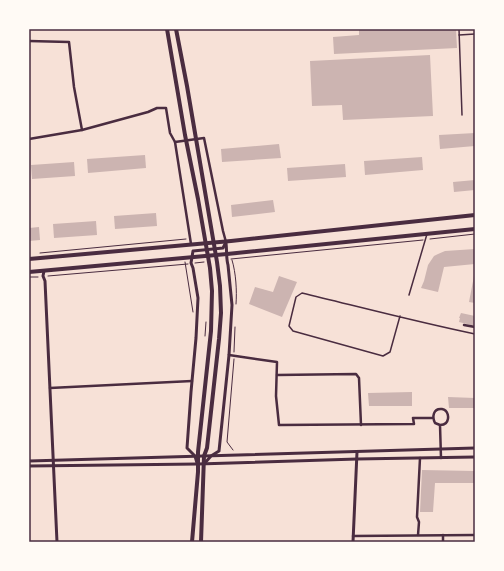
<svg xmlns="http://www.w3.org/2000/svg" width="504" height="571" viewBox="0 0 504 571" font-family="'Varela Round',sans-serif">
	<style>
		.building { fill: #ccb4b1 }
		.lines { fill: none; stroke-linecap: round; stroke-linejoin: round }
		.path { stroke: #4a2c40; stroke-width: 1 }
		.service { stroke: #4a2c40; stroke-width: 1.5 }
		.minor { stroke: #4a2c40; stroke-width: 2.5 }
		.tertiary { stroke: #4a2c40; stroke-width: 3 }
		.primary { stroke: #4a2c40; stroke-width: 4 }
		.neatline { fill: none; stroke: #4a2c40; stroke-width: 1.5 }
	</style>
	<rect width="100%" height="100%" fill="#f7e1d7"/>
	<g class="building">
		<polygon points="359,29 456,29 457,48 334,54 333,37 359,35"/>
		<polygon points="430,55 433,116 343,120 342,105 312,106 310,61"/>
		<polygon points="475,133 475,146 440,149 439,135"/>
		<polygon points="279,144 281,158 222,162 221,149"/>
		<polygon points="145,155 146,168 88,173 87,159"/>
		<polygon points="422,157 423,170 365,175 364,161"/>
		<polygon points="74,162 75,176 32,179 31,165"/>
		<polygon points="345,164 346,177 288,181 287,168"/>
		<polygon points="475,180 475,190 454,192 453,182"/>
		<polygon points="273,200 275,212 232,217 231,205"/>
		<polygon points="156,213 157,226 115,229 114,216"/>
		<polygon points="96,221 97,235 54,238 53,224"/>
		<polygon points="39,227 40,240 29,241 29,228"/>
		<polygon points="475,249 475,264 444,267 438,292 421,288 424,281 428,265 434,256 438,254 445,251"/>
		<polygon points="279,276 297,282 282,317 249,304 255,287 273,292"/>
		<polygon points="474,276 475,276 475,303 469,302"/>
		<polygon points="461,313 475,316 475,326 459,322 460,318 459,318"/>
		<polygon points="412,392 412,406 369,406 368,393"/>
		<polygon points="448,397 475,398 475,408 449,408"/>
		<polygon points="422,470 475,471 475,483 435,483 433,512 420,512"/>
	</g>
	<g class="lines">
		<g class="path">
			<polyline points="430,239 475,234"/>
			<polyline points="40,253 186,239"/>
			<polyline points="231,259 423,240"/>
			<path d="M232 260C236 273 237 291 236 304"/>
			<polyline points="185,262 193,312"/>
			<polyline points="195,263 204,262"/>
			<polyline points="48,276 188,264"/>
			<polyline points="29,277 38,277"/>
			<polyline points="205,336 206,322"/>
			<polyline points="234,352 235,327"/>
			<polyline points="233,450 227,442 234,359"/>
		</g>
		<g class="service">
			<polyline points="459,29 462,115"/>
			<polyline points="459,35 475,34"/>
			<polyline points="409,295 427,234"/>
			<path d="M400 316 390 352 383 356 293 331 289 326 296 297 302 293C360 307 417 322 475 334"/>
		</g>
		<g class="minor">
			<polyline points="29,41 69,42 74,87 82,130"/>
			<polyline points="29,139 82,130 148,112 157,108 166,108 170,133 175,142 191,244"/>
			<polyline points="175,142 204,138 223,231 226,242"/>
			<polyline points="464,325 475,327"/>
			<polyline points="229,355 277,362 276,396 279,425 414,424 413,418 432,418"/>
			<polyline points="277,375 356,374 359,378 361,425"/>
			<polyline points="50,388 192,381"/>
			<path d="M440 425 435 423C432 417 433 408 442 409 448 410 450 418 446 423 445 424 442 425 440 425L441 458"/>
			<polyline points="418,535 419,522 417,517 420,458"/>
			<polyline points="353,536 475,535"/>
			<polyline points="443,542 443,535"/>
		</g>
		<g class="tertiary">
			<polyline points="44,271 43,276 45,281 57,542"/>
			<polyline points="29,461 475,448"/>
			<polyline points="197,463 195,456 187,448 191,392 196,338 198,298 193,268 191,263 193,251 223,248 226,242"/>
			<path d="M204 464 211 456 219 451 229 355 232 305 228 265C226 258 227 251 226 243"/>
			<polyline points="29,466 198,464 357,459 475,457"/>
			<polyline points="353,542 357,452"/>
		</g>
		<g class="primary">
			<polyline points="167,29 185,135 198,199 210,268 212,291 211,331 198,452 198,472 192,542"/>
			<polyline points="176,29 187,86 217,262 220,286 221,313 219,339 207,448 204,456 201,542"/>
			<polyline points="29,259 231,241 475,215"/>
			<polyline points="29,272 227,254 475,229"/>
		</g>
	</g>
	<rect width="504" height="571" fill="none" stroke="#fffaf5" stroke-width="60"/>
	<rect x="30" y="30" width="444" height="511" class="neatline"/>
</svg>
